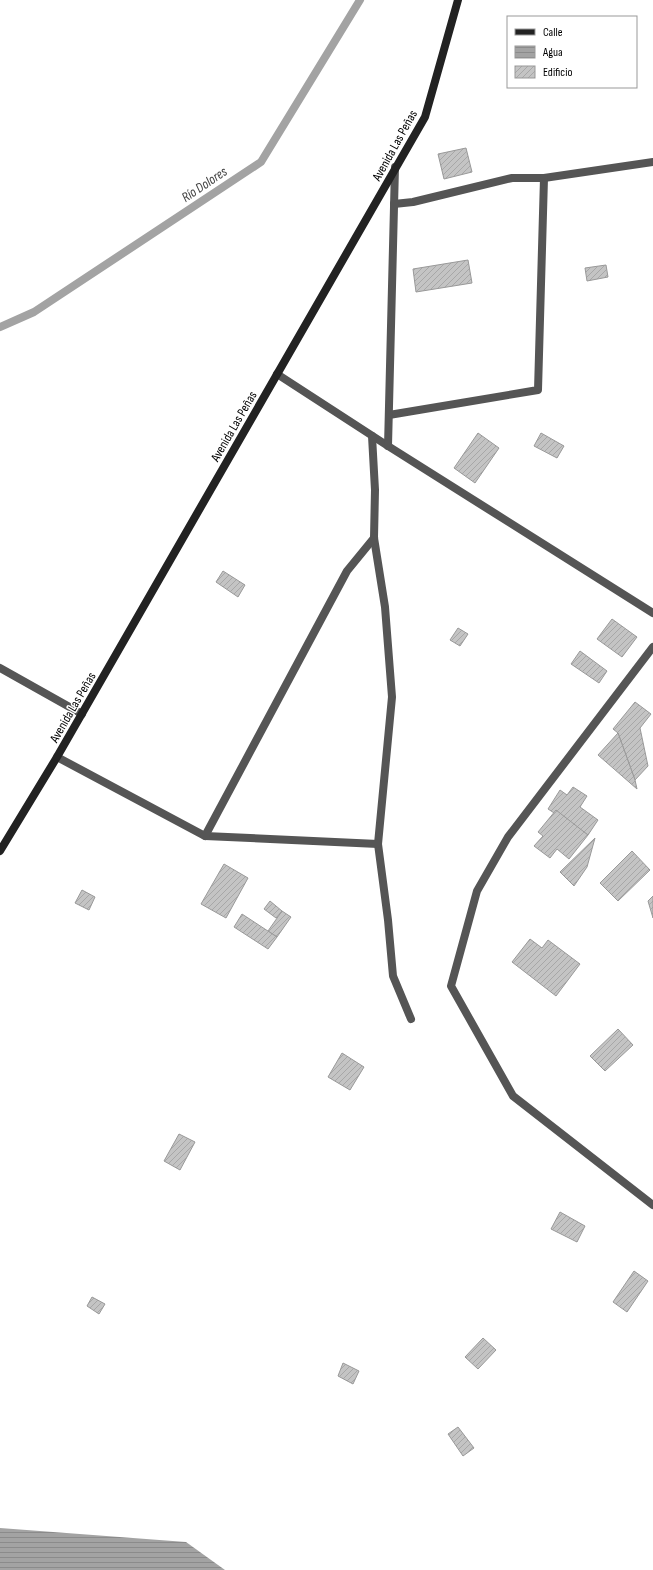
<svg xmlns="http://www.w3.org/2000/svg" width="653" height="1570" viewBox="0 0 653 1570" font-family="'Sofia Sans Condensed',sans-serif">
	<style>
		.water { fill: url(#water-rules) }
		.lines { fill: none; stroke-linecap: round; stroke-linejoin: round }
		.stream { stroke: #a3a3a3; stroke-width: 8 }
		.building { fill: url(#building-hatch); stroke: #999 }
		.minor { stroke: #555; stroke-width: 8 }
		.secondary { stroke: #222; stroke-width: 8 }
		.labels { text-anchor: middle; stroke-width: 3; stroke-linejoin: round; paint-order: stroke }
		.street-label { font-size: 13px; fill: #000; stroke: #fff }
		.water-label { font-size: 14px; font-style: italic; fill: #444; stroke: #fff }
	</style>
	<defs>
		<pattern id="water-rules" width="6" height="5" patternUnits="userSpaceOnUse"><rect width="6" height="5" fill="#a3a3a3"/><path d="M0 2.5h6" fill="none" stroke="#8b8b8b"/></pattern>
		<pattern id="building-hatch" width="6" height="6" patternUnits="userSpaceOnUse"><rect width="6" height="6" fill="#c4c4c4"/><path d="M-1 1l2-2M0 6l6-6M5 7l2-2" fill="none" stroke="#a7a7a7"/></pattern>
	</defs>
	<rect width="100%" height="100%" fill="#fff"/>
	<polygon class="water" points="0,1528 186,1542 225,1570 0,1570"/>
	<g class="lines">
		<polyline class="stream" points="0,327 34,312 261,162 360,0"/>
	</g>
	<g class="building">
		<polygon points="466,148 472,172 444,179 438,154"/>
		<polygon points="468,260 472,283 416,292 413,269"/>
		<polygon points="606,265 608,277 587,281 585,268"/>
		<polygon points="478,433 499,448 475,483 454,468"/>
		<polygon points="541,433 564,446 557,458 534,446"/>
		<polygon points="223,571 245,585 238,597 216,582"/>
		<polygon points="612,619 637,637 622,657 597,639"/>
		<polygon points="458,628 468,634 460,646 450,640"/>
		<polygon points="580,651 607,671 599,683 571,664"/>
		<polygon points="635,702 651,714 640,728 648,766 635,780 618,733 613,729"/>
		<polygon points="618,733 635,780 637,789 598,755"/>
		<polygon points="573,787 587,796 580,807 598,820 588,835 548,809 560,790 567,795"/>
		<polygon points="556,810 588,835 569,859 557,849 550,858 534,846 543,836 538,832"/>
		<polygon points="595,838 587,867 574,886 560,872"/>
		<polygon points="632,851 650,870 618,901 600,883"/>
		<polygon points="224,864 248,878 226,918 201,904"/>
		<polygon points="82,890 95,897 89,910 75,903"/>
		<polygon points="653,896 653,918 648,901"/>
		<polygon points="270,901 282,911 276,918 264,909"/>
		<polygon points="282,911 291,917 277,937 268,931"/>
		<polygon points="242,914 277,937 268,949 234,927"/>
		<polygon points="530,939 542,948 548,940 580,964 556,996 512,962"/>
		<polygon points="618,1029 633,1045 605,1071 590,1056"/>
		<polygon points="342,1053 364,1067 350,1090 328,1077"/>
		<polygon points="179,1134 195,1142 180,1170 164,1161"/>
		<polygon points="560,1212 585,1226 577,1242 551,1229"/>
		<polygon points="634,1271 648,1281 627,1312 613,1302"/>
		<polygon points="92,1297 105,1304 99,1314 87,1306"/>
		<polygon points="483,1338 496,1350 478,1369 465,1357"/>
		<polygon points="343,1363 359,1371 353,1384 338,1376"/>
		<polygon points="458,1427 474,1448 463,1456 448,1434"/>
	</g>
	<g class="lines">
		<g class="minor">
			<polyline points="394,204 413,202 512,178 544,178 653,162"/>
			<polyline points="277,374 388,446 653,613"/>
			<polyline points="389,415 538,390 544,178"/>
			<polyline points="372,436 375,490 374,538 385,607 392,697 378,844 388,920 393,976 411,1019"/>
			<polyline points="388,446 395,167"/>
			<polyline points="653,647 508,837 477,891 451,986 513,1096 653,1205"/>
			<polyline points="0,668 82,714"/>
			<polyline points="57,757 205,836 378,844"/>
			<polyline points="205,836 347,571 374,538"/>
		</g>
		<polyline class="secondary" points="0,851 57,757 425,117 458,0"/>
	</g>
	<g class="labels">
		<g class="street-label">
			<text transform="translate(394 145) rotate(-61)" y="5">Avenida Las Peñas</text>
			<text transform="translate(233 426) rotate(-60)" y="5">Avenida Las Peñas</text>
			<text transform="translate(72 707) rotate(-60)" y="5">Avenida Las Peñas</text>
		</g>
		<g class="water-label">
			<text transform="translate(204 184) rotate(-34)" y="5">Río Dolores</text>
		</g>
	</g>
	<rect x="507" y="16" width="130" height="72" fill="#ffffff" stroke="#999999"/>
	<rect x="515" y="29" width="20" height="6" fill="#222222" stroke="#999999"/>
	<text x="543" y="36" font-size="12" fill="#000000">Calle</text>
	<rect x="515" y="46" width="20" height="12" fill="url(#water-rules)" stroke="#999999"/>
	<text x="543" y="56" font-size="12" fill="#000000">Agua</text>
	<rect x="515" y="66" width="20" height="12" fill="url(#building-hatch)" stroke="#999999"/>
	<text x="543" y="76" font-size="12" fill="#000000">Edificio</text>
</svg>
